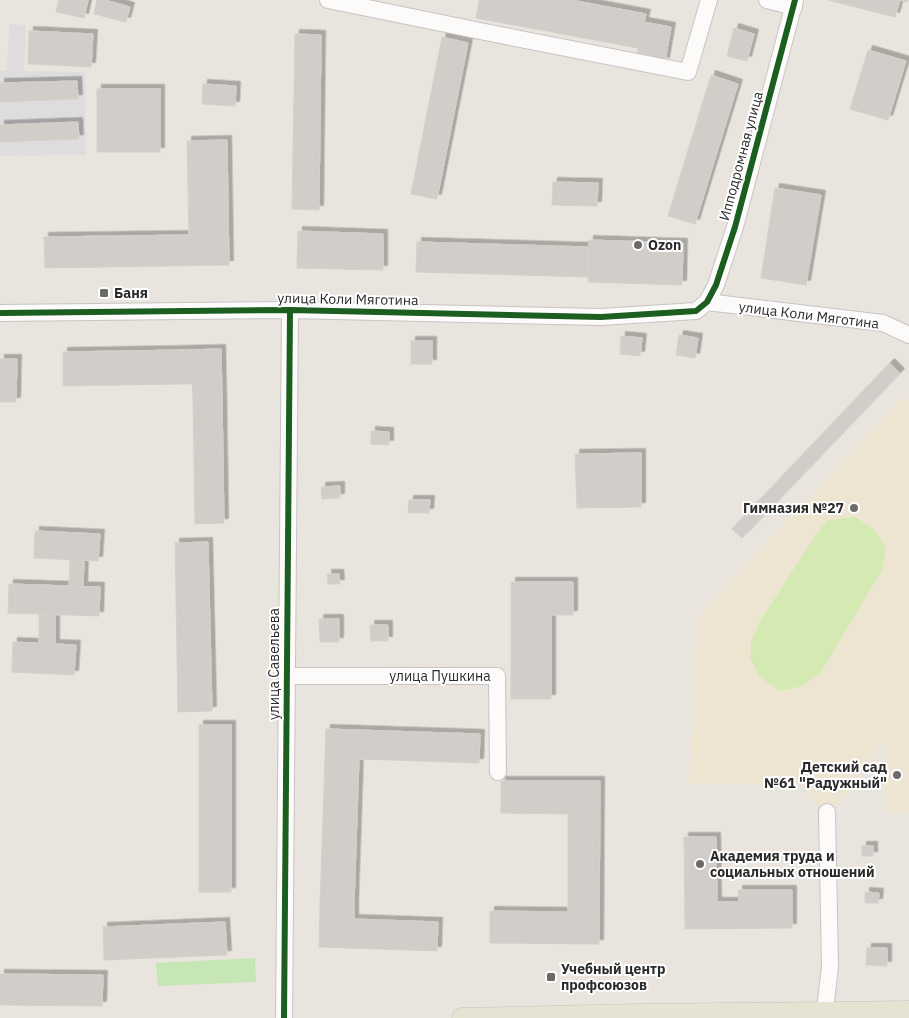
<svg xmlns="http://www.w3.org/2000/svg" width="909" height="1018" viewBox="0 0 909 1018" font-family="'IBM Plex Sans',sans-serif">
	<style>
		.industrial { fill: #dfdcde }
		.education { fill: #ede4d2 }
		.green { fill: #c7e6b5 }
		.pitch { fill: #d4eab2 }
		.building { fill: #d1ceca; stroke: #d4d0cb; filter: url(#shadow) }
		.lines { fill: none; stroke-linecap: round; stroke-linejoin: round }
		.minor-casing { stroke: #c6c4c4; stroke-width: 18 }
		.major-casing { stroke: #c4c3c0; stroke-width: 21 }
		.minor { stroke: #fcfbfa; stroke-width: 16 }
		.major { stroke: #e7e3d2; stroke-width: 20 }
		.cycleway-casing { stroke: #fff; stroke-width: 9 }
		.cycleway { stroke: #1b5e20; stroke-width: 6 }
		.poi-dot { fill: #6d6b69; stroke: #fff; stroke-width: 2 }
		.labels { text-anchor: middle; stroke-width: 4; stroke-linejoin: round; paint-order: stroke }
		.street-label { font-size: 14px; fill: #2a2a2a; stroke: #fff }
		.poi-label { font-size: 14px; font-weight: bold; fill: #2a2a2a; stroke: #fff; text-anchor: start }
	</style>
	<defs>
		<filter id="shadow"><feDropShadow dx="4.5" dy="-4.5" stdDeviation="0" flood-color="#0004"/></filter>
	</defs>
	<rect width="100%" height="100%" fill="#e9e5de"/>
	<polygon class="industrial" points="9,24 26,25 24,71 85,72 86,155 0,156 0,71 7,70"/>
	<polygon class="education" points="901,399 909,399 909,813 885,812 884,738 839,805 818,806 800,784 689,784 698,616"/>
	<polygon class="green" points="255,958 256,982 158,986 156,963"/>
	<polygon class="pitch" points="855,517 874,529 886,548 882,570 821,672 802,686 780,691 760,677 750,659 751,642 760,621 815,536 828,520"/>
	<g class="building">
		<polygon points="59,0 88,0 84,18 56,12"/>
		<polygon points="97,0 105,0 130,7 126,22 94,14"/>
		<polygon points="479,0 571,0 646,14 644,22 671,27 665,62 636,57 638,48 476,18"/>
		<polygon points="828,0 908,0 907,2 900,0 895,17"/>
		<polygon points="734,28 754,34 747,61 727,56"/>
		<polygon points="29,31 93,34 91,67 28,64"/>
		<polygon points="295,34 321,35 319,210 292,209"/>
		<polygon points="442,37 468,43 437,199 411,194"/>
		<polygon points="868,50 906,61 888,120 850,109"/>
		<polygon points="711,75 738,84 695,224 668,216"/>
		<polygon points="77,81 78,99 0,102 0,83"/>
		<polygon points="203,84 236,86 235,106 202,104"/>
		<rect x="97" y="89" width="63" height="63"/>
		<polygon points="78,122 79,139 0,142 0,125"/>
		<polygon points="227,140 229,265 45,268 44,237 189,235 187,141"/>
		<polygon points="553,182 598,183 597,206 552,205"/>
		<polygon points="775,188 821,195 806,285 761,278"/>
		<polygon points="298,231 383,234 383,270 297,268"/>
		<polygon points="589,240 683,243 682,285 588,282"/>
		<polygon points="417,242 588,247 588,277 416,272"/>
		<polygon points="679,335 698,338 695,358 676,355"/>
		<polygon points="621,336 642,338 640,356 620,354"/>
		<rect x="411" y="341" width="21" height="23"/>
		<polygon points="221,349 222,396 193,398 192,384 183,384 183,350"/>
		<polygon points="183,350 183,384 63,386 63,352"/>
		<polygon points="0,359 17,359 16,402 0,402"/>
		<polygon points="890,363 900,373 742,538 732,529"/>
		<polygon points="222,396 224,523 195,524 193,398"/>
		<polygon points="371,431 389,432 389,445 371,444"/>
		<polygon points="641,453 641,507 577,508 575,454"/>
		<polygon points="340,486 340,498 322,499 321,487"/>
		<polygon points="409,500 430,500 429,513 408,513"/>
		<polygon points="35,531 100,534 98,561 34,558"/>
		<polygon points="208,542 212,711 178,712 175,543"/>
		<polygon points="70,560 84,561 83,587 69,586"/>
		<polygon points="327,574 339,574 340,584 328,584"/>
		<polygon points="511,582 573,582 573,615 551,615 551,699 511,699"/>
		<polygon points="9,584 100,587 99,616 8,613"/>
		<rect x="39" y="615" width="16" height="29"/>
		<polygon points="319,619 339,619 339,642 320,642"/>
		<polygon points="370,625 388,625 388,641 371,641"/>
		<polygon points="13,642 76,645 74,675 12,672"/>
		<rect x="199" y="725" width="32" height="167"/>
		<polygon points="326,729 480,734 479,763 359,759 354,904 320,904"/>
		<polygon points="501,781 600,781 599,944 490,943 490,911 568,912 568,814 501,813"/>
		<polygon points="684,837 716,837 717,902 739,902 738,890 792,890 792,928 685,929"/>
		<rect x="862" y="846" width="11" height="10"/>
		<polygon points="865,892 879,893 878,903 865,903"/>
		<polygon points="320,904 354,904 354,919 438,922 437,951 319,947"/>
		<polygon points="225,922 227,955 104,960 103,927"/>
		<polygon points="867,948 887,948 887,966 866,965"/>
		<polygon points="0,974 103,975 102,1006 0,1005"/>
	</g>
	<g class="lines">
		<g class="minor-casing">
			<g id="minor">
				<polyline points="328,0 495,34 688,72 709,0"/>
				<polyline points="767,0 794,7"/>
				<polyline points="707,302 883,323 909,335"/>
				<polyline points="0,313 290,310 601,317 696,311 707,302 716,285 735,227 795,0"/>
				<polyline points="287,676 497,676 498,772"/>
				<polyline points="284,1018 290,310"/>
				<polyline points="824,1018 830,967 827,812"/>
			</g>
		</g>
		<g class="major-casing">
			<polyline id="major" points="462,1018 639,1014 909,1011"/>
		</g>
		<use href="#minor" class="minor"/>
		<use href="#major" class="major"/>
		<g class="cycleway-casing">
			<g id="cycleway">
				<polyline points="0,313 290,310 601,317 696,311 707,302 716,285 735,227 795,0"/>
				<polyline points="284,1018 290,310"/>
			</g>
		</g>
		<use href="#cycleway" class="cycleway"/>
	</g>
	<g class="poi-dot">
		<circle cx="638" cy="245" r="5"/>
		<rect x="99" y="288" width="10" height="10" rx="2.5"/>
		<circle cx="854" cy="508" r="5"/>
		<circle cx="897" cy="775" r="5"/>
		<circle cx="700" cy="864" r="5"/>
		<rect x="546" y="972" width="10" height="10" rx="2.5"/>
	</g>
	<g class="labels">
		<g class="street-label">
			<text transform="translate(741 156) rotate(-75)" y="5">Ипподромная улица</text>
			<text transform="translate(348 299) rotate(1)" y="5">улица Коли Мяготина</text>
			<text transform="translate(809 315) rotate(7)" y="5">улица Коли Мяготина</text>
			<text transform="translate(274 664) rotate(-90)" y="5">улица Савельева</text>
			<text x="440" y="681">улица Пушкина</text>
		</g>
		<g class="poi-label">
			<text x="648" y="250">Ozon</text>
			<text x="114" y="298">Баня</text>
			<text x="844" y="513" text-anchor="end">Гимназия №27</text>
			<text x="887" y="772" text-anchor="end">Детский сад<tspan x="887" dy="16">№61 "Радужный"</tspan></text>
			<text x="710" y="861">Академия труда и<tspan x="710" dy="16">социальных отношений</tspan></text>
			<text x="561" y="974">Учебный центр<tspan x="561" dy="16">профсоюзов</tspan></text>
		</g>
	</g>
</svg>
